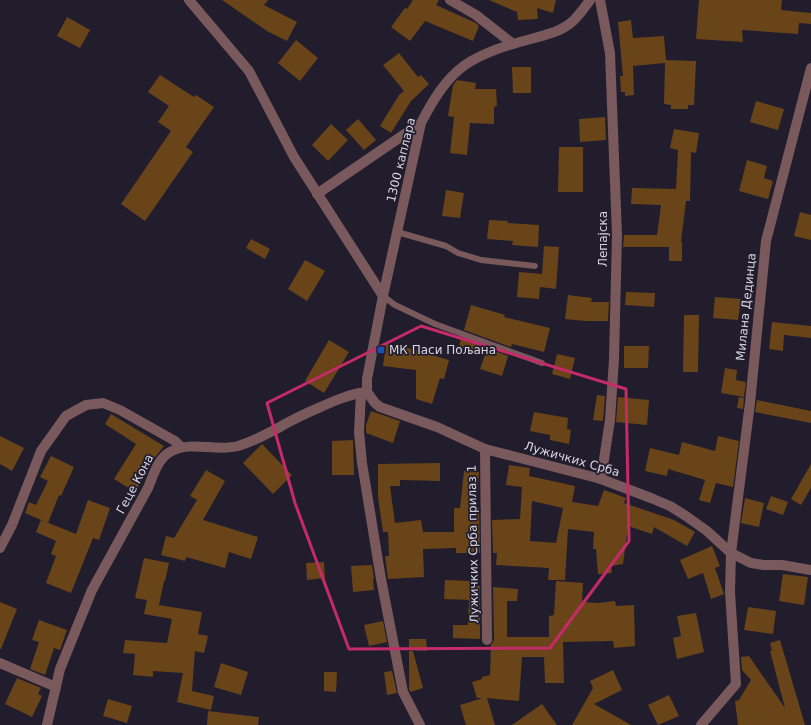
<svg xmlns="http://www.w3.org/2000/svg" width="811" height="725" viewBox="0 0 811 725" font-family="'DejaVu Sans',sans-serif">
	<style>
		.building { fill: #684418; fill-rule: evenodd }
		.lines { fill: none; stroke-linecap: round; stroke-linejoin: round }
		.service { stroke: #79595c; stroke-width: 6 }
		.minor { stroke: #79595c; stroke-width: 10 }
		.marked { fill: none; stroke: #c42b68; stroke-width: 3; stroke-linejoin: round }
		.transit-dot { fill: #1a4fb4; stroke: #211d2d; stroke-width: 1.5 }
		.labels { text-anchor: middle; stroke-width: 3.5; stroke-linejoin: round; paint-order: stroke }
		.street-label { font-size: 12px; fill: #d9d6e2; stroke: #211d2d }
		.poi-label { font-size: 12px; fill: #d9d6e2; stroke: #211d2d; text-anchor: start }
	</style>
	<rect width="100%" height="100%" fill="#211d2d"/>
	<g class="building">
		<polygon points="222,0 268,0 264,5 297,22 287,41 267,31"/>
		<polygon points="413,0 439,0 436,5 476,23 479,26 473,41 425,21 410,41 391,27 405,8 407,9"/>
		<polygon points="489,0 556,0 553,13 537,8 538,19 518,20 517,12"/>
		<polygon points="699,0 782,0 781,10 811,13 811,24 799,23 798,34 742,30 743,42 696,39"/>
		<polygon points="67,17 90,30 80,48 57,36"/>
		<polygon points="631,20 633,38 664,36 666,60 696,61 694,105 688,105 688,109 671,109 671,105 664,104 665,63 633,66 634,95 625,96 625,92 621,92 620,76 623,76 618,22"/>
		<polygon points="296,40 318,58 300,81 278,63"/>
		<polygon points="399,53 418,77 421,75 429,84 411,101 391,133 380,126 399,95 404,91 383,65"/>
		<polygon points="512,67 531,67 531,93 513,93"/>
		<polygon points="160,75 194,97 196,95 214,107 186,147 193,152 145,221 121,204 171,131 158,122 169,106 148,92"/>
		<polygon points="457,80 476,83 475,89 496,89 497,106 494,107 494,124 470,123 467,155 450,153 454,117 448,116 453,85"/>
		<polygon points="756,101 784,109 778,130 750,122"/>
		<polygon points="605,117 606,140 580,142 579,119"/>
		<polygon points="358,119 376,140 364,150 346,130"/>
		<polygon points="331,124 348,140 328,161 312,145"/>
		<polygon points="674,129 699,133 696,153 691,152 690,201 686,201 681,242 682,242 682,261 669,261 669,247 623,247 624,235 657,235 661,205 631,204 632,188 676,189 678,150 670,148"/>
		<polygon points="559,147 583,147 583,192 558,192"/>
		<polygon points="747,160 767,166 764,178 773,181 768,199 739,191"/>
		<polygon points="446,190 464,193 460,218 442,216"/>
		<polygon points="800,212 811,215 811,240 794,236"/>
		<polygon points="489,220 508,221 507,223 539,225 538,247 512,245 513,241 487,239"/>
		<polygon points="251,239 270,249 265,259 246,248"/>
		<polygon points="544,246 559,247 556,289 540,287 539,299 517,297 519,272 542,274"/>
		<polygon points="305,260 325,271 307,301 288,289"/>
		<polygon points="626,292 655,293 654,307 625,305"/>
		<polygon points="568,295 592,298 591,302 609,302 608,321 585,321 565,319"/>
		<polygon points="715,297 741,299 738,320 713,318"/>
		<polygon points="471,305 505,315 504,317 550,328 544,352 512,344 511,347 464,330"/>
		<polygon points="684,315 699,315 698,372 683,372"/>
		<polygon points="772,322 811,326 811,338 784,335 783,351 769,349"/>
		<polygon points="461,338 508,356 502,376 480,369 485,355 459,347"/>
		<polygon points="329,340 349,352 324,393 305,381"/>
		<polygon points="386,344 401,346 449,360 444,379 440,378 432,404 416,399 416,370 383,366"/>
		<polygon points="624,346 649,346 648,368 624,368"/>
		<polygon points="557,354 575,358 570,379 552,374"/>
		<polygon points="725,368 737,370 736,380 746,382 744,397 721,393"/>
		<polygon points="597,395 605,396 603,421 593,420"/>
		<polygon points="618,397 649,400 647,425 616,422"/>
		<polygon points="739,397 744,398 743,409 737,408"/>
		<polygon points="757,400 811,411 811,423 755,412"/>
		<polygon points="371,411 400,421 393,443 366,433 366,425"/>
		<polygon points="534,412 568,418 567,429 571,430 569,444 550,440 550,435 530,431"/>
		<polygon points="111,414 164,446 153,460 135,492 114,479 136,444 105,424"/>
		<polygon points="0,436 24,448 12,471 0,464"/>
		<polygon points="718,436 739,441 733,487 716,483 710,503 699,500 705,480 668,469 667,476 645,471 650,448 679,455 682,442 715,451"/>
		<polygon points="353,440 354,475 332,475 332,441"/>
		<polygon points="262,444 292,475 273,494 243,463"/>
		<polygon points="51,456 74,467 61,496 59,495 48,523 25,513 29,502 36,505 48,481 40,477"/>
		<polygon points="440,463 440,481 400,480 400,486 390,486 395,523 421,520 423,532 454,532 454,508 460,508 464,471 479,472 476,508 479,508 480,553 456,553 456,548 423,549 424,577 388,579 385,556 389,556 388,532 383,532 378,497 378,464"/>
		<polygon points="811,464 811,488 801,505 791,499"/>
		<path d="M509 465 530 468 529 476 575 486 572 502 598 506 604 490 626 498 624 503 674 520 695 532 687 546 654 527 652 534 628 526 623 564 611 566 612 573 598 574 596 549H593L594 532 568 529 565 580H548L549 568 496 565 497 553H493L492 520 520 519 522 487 506 485ZM532 501 563 508 556 543 530 541Z"/>
		<polygon points="206,470 225,481 203,520 258,537 251,559 229,552 225,568 186,557 185,561 161,555 166,536 174,538 197,500 190,496"/>
		<polygon points="771,496 788,502 783,515 766,509"/>
		<polygon points="745,498 764,503 759,527 741,523"/>
		<polygon points="88,500 110,508 99,540 93,538 71,593 46,583 56,556 51,554 56,541 36,532 41,520 76,534"/>
		<polygon points="712,546 720,566 715,568 724,594 711,599 703,573 688,579 680,560"/>
		<polygon points="144,558 169,563 165,581 164,581 159,605 202,612 198,634 208,636 204,653 195,651 192,691 214,696 211,710 177,702 183,673 153,671 153,677 133,675 135,654 123,653 125,640 167,643 172,619 144,614 147,600 135,598"/>
		<polygon points="324,562 325,578 307,580 306,563"/>
		<polygon points="372,565 374,579 373,579 374,590 353,592 351,566"/>
		<polygon points="783,574 808,577 804,605 779,601"/>
		<polygon points="445,580 471,581 470,586 480,586 480,639 453,638 453,625 468,625 469,600 444,599"/>
		<polygon points="556,581 583,583 582,602 598,603 615,601 616,606 634,605 635,646 614,648 613,641 563,642 564,683 545,683 544,657 522,657 519,701 487,698 495,725 466,725 460,705 483,698 477,698 472,682 482,679 482,677 490,675 491,645 494,640 493,587 518,589 517,601 507,601 507,637 549,637 549,616 554,615"/>
		<polygon points="0,602 17,609 1,649 0,649"/>
		<polygon points="748,607 776,611 773,634 744,630"/>
		<polygon points="696,613 704,652 677,659 673,638 681,636 677,616"/>
		<polygon points="39,620 67,630 60,650 54,648 45,675 30,669 39,642 32,640"/>
		<polygon points="383,621 387,642 369,646 364,625"/>
		<polygon points="409,639 426,639 427,651 409,650"/>
		<polygon points="780,640 805,725 738,725 735,701 739,700 751,680 742,670 741,657 749,656 785,708 770,651 772,651 770,643"/>
		<polygon points="409,651 413,651 423,688 410,692 409,689"/>
		<polygon points="221,663 248,672 241,695 214,687"/>
		<polygon points="613,670 622,690 594,704 631,725 572,725 593,688 590,681"/>
		<polygon points="392,671 397,693 387,695 384,672"/>
		<polygon points="324,672 337,672 336,692 324,691"/>
		<polygon points="17,678 41,688 38,694 42,696 32,717 5,704"/>
		<polygon points="669,695 679,716 658,725 648,705"/>
		<polygon points="108,699 132,706 127,723 103,716"/>
		<polygon points="542,704 557,725 512,725"/>
		<polygon points="208,711 259,717 258,725 207,725"/>
	</g>
	<g class="lines">
		<g class="service">
			<polyline points="397,232 446,246 458,253 481,260 535,266"/>
			<polyline points="383,296 395,305 435,324 542,363"/>
		</g>
		<g class="minor">
			<polyline points="189,0 249,71 294,157 383,296"/>
			<polyline points="450,0 476,15 513,44"/>
			<polyline points="600,0 610,53 617,235 614,359 610,420 601,479"/>
			<polyline points="317,194 421,123"/>
			<path d="M367 392V379L383 296 421 123C432 102 445 79 465 65 484 52 508 45 531 39 545 35 561 32 573 21 579 15 585 7 590 0"/>
			<polyline points="367,392 375,403 380,407 437,427 485,449 601,479 651,498 670,506 686,516 707,531 731,553 751,563 764,565 782,565 811,570"/>
			<polyline points="361,393 359,432 362,463 381,579 403,692 420,725"/>
			<polyline points="485,449 487,640"/>
			<polyline points="0,548 12,525 41,451 66,416 86,405 103,403 120,410 175,441 181,447"/>
			<polyline points="0,663 56,687"/>
			<path d="M47 725 60 669 92 590 148 488C153 476 158 458 170 452 191 440 215 452 238 446 253 442 266 434 280 427 296 417 314 410 332 402 344 397 354 393 367 392"/>
			<polyline points="701,725 736,684 730,592 731,553 750,403 766,241 811,68"/>
		</g>
	</g>
	<path class="marked" d="M421 326 626 389 629 541 550 648 349 649 295 503 267 403Z"/>
	<rect class="transit-dot" x="377" y="346" width="8" height="8" rx="2"/>
	<g class="labels">
		<g class="street-label">
			<text transform="translate(401 160) rotate(-76)" y="4">1300 каплара</text>
			<text transform="translate(603 239) rotate(-90)" y="4">Лепајска</text>
			<text transform="translate(746 307) rotate(-84)" y="4">Милана Дединца</text>
			<text transform="translate(572 459) rotate(16)" y="4">Лужичких Срба</text>
			<text transform="translate(135 484) rotate(-62)" y="4">Геце Кона</text>
			<text transform="translate(473 544) rotate(-91)" y="4">Лужичких Срба прилаз 1</text>
		</g>
		<g class="poi-label">
			<text x="389" y="354">МК Паси Пољана</text>
		</g>
	</g>
</svg>
